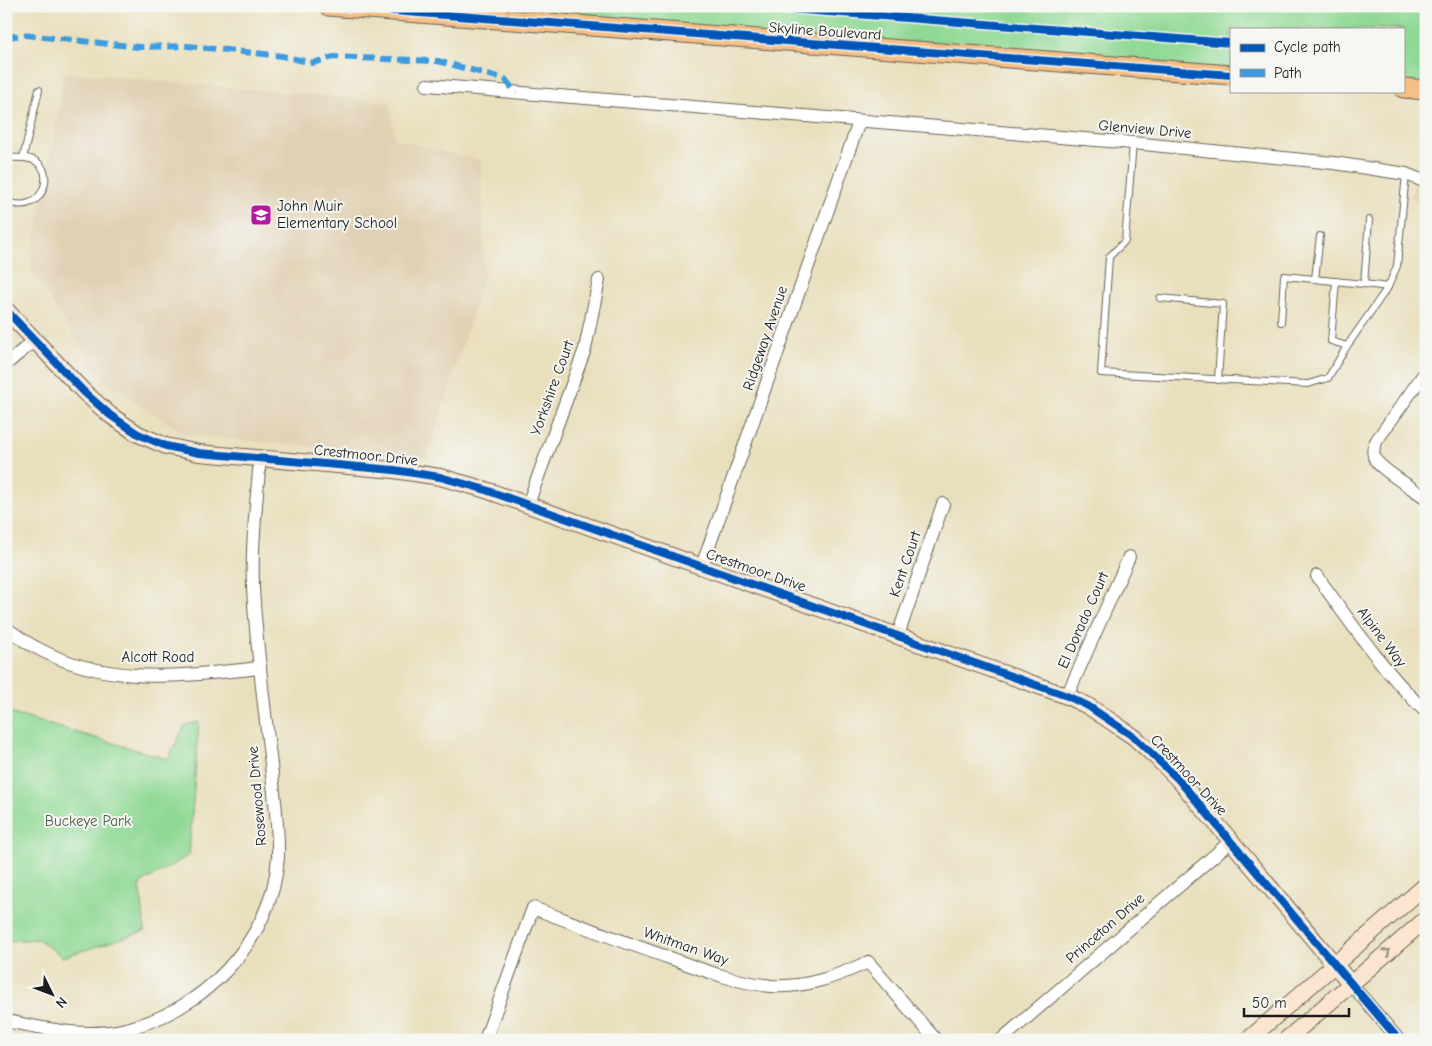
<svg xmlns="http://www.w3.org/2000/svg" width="1432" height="1046" viewBox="0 0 1432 1046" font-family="'Comic Neue',sans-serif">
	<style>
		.built { fill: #e1d1b4 }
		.green { fill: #90d995; stroke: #567a58 }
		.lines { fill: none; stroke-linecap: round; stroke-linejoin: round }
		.lane-casing { stroke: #646054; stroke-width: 8 }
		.street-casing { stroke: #646054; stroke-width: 14 }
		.secondary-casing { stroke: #646054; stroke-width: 18 }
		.primary-casing { stroke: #646054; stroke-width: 21 }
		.lane { stroke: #fff; stroke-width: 6 }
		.street { stroke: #fff; stroke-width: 12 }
		.secondary { stroke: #fbe5cf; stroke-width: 16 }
		.primary { stroke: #f5bf86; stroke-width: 19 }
		.quiet { stroke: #3c9bdf; stroke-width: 6; stroke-dasharray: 12 6; stroke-linecap: butt }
		.cycleway-casing { stroke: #f6f6f2; stroke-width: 11 }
		.cycleway { stroke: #0057b8; stroke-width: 8 }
		.oneway { stroke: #978b7e }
		.labels { text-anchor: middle; stroke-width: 4; stroke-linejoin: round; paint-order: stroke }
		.street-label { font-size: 15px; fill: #1c1c1c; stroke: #f6f6f2 }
		.poi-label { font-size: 15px; fill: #1c1c1c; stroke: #f6f6f2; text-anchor: start }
		.park-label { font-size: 15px; fill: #455e46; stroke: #f6f6f2 }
	</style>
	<rect width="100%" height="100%" fill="#f6f6f2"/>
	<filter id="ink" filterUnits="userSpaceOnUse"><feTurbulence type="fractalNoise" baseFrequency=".02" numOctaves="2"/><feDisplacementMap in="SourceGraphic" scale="10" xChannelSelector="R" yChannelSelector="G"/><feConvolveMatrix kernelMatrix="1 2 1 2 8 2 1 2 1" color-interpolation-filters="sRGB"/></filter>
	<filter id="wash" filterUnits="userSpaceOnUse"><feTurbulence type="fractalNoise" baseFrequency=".0096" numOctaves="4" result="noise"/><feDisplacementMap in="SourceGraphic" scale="20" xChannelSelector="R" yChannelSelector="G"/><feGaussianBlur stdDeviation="1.12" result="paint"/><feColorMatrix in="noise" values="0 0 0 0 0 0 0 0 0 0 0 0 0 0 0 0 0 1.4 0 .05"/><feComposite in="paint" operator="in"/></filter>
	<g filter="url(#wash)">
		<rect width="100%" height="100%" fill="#e9dfbc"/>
		<g class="built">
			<polygon points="63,72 390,102 395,139 481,161 484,277 427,458 186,435 102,379 30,269 60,101"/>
			<polygon points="1426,144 1426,205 1410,197"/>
		</g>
		<g class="green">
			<polygon points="328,6 1426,6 1426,90 1403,88 1403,29 1231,29 1231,75"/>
			<polygon points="6,712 168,759 185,725 199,722 189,855 140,884 145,931 63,957 38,939 6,941"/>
		</g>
	</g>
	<g filter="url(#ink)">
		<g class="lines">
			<g class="lane-casing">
				<g id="lane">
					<polyline points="1133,143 1125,241 1109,257 1101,373 1308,384 1328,378 1347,346 1388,287 1397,266 1406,174"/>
					<path d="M6 158C16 158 28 156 37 162 52 173 45 198 29 203 22 206 13 204 6 201"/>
					<polyline points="23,158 39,90"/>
					<polyline points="1369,220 1364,284 1388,287"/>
					<polyline points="1315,279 1320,236"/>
					<polyline points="1336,281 1331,341 1347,346"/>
					<polyline points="1160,298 1223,304 1218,380"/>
					<polyline points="1281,322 1284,276 1364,284"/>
				</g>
			</g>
			<g class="street-casing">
				<g id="street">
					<polyline points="427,85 1133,143 1334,163 1406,174 1426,182"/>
					<polyline points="6,364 35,340"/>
					<path d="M1426 371 1377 440C1373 446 1372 452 1375 459 1380 469 1415 490 1426 498"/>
					<polyline points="528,504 585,349 599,280"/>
					<polyline points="702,566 859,122"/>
					<path d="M1317 576C1351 623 1383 671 1426 712"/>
					<path d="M6 628C16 635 25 642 35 647 107 687 182 676 260 668"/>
					<polyline points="898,635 943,504"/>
					<polyline points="1067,696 1129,557"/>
					<polyline points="1351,984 1399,1040"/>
					<path d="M6 1021C43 1028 83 1038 121 1030 201 1014 273 941 278 857 279 826 274 796 271 765 265 712 258 658 254 604 250 556 256 507 260 459"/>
					<path d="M485 1040 533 908C579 925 626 943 673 959 705 971 738 983 772 986 806 988 838 976 868 962L936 1040"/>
					<polyline points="1001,1040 1231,841"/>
				</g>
			</g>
			<g class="secondary-casing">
				<g id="secondary">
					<polyline points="6,310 84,392 110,415 138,434 166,446 199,453 394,470 440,477 483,489 1067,696 1088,706 1112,722 1134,737 1155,756 1177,778 1231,841 1351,984"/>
					<polyline points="1248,1040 1426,885"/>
					<polyline points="1286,1040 1426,919"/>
				</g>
			</g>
			<g class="primary-casing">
				<g id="primary">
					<polyline points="328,6 1231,75"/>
					<polyline points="1403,88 1426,90"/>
				</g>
			</g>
			<use href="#lane" class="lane"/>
			<use href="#street" class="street"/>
			<use href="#secondary" class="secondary"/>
			<use href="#primary" class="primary"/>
			<g class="quiet">
				<polyline points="1400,6 1426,9"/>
				<polyline points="6,37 25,35 139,47 188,46 282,56 313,63 333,57 438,61 505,79 516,93"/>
			</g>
			<g class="cycleway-casing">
				<g id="cycleway">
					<polyline points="328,6 1231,75"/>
					<polyline points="751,6 1231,43"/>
					<polyline points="6,310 84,392 110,415 138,434 166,446 199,453 394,470 440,477 483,489 1067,696 1088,706 1134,737 1177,778 1399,1040"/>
				</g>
			</g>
			<use href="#cycleway" class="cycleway"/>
		</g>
		<defs><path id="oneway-chevron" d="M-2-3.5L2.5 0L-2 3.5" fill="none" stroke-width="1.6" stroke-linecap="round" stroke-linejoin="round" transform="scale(1.25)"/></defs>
		<use class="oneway" href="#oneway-chevron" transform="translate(1387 952) rotate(-41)"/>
	</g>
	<defs>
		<g id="school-square" transform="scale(1.125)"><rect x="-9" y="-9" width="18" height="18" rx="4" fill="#b5179e" stroke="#f6f6f2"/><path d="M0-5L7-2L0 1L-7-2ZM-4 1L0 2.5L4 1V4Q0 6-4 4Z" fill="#fff"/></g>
	</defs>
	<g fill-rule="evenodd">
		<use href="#school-square" x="261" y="215"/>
	</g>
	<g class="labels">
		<g class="street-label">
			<text transform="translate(825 31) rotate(4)" y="5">Skyline Boulevard</text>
			<text transform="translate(1145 129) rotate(5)" y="5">Glenview Drive</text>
			<text transform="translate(765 338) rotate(-71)" y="5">Ridgeway Avenue</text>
			<text transform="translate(552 388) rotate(-70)" y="5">Yorkshire Court</text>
			<text transform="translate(366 455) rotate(6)" y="5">Crestmoor Drive</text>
			<text transform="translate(905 564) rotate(-71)" y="5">Kent Court</text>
			<text transform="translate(756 570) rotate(19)" y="5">Crestmoor Drive</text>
			<text transform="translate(1083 620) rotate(-66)" y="5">El Dorado Court</text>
			<text transform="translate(1382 637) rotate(53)" y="5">Alpine Way</text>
			<text x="158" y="662">Alcott Road</text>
			<text transform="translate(1189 775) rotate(47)" y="5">Crestmoor Drive</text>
			<text transform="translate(257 796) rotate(-95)" y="5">Rosewood Drive</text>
			<text transform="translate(1105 928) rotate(-41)" y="5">Princeton Drive</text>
			<text transform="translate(686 946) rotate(19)" y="5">Whitman Way</text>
		</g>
		<g class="poi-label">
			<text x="277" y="211">John Muir<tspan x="277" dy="17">Elementary School</tspan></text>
		</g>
		<g class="park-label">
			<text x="88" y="826">Buckeye Park</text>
		</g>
	</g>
	<rect width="1432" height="1046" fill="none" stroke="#f6f6f2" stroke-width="25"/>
	<rect x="1230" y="28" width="175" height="65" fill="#f6f6f2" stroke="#9f9f9c"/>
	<rect x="1240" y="44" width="25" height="8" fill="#0057b8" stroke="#9f9f9c"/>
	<text x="1274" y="52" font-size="15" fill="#1c1c1c">Cycle path</text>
	<rect x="1240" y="69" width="25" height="8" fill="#3c9bdf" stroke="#9f9f9c"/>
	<text x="1274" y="78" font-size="15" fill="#1c1c1c">Path</text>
	<g transform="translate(52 994) rotate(132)" stroke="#f6f6f2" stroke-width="4" paint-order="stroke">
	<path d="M0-4L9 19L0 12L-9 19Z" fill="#1c1c1c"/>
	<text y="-8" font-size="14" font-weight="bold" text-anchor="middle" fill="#1c1c1c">N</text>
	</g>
	<path d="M1244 1008v8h105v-8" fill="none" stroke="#1c1c1c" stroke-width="2.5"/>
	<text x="1252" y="1008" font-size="15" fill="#1c1c1c" stroke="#f6f6f2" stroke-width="4" paint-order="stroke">50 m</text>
</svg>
